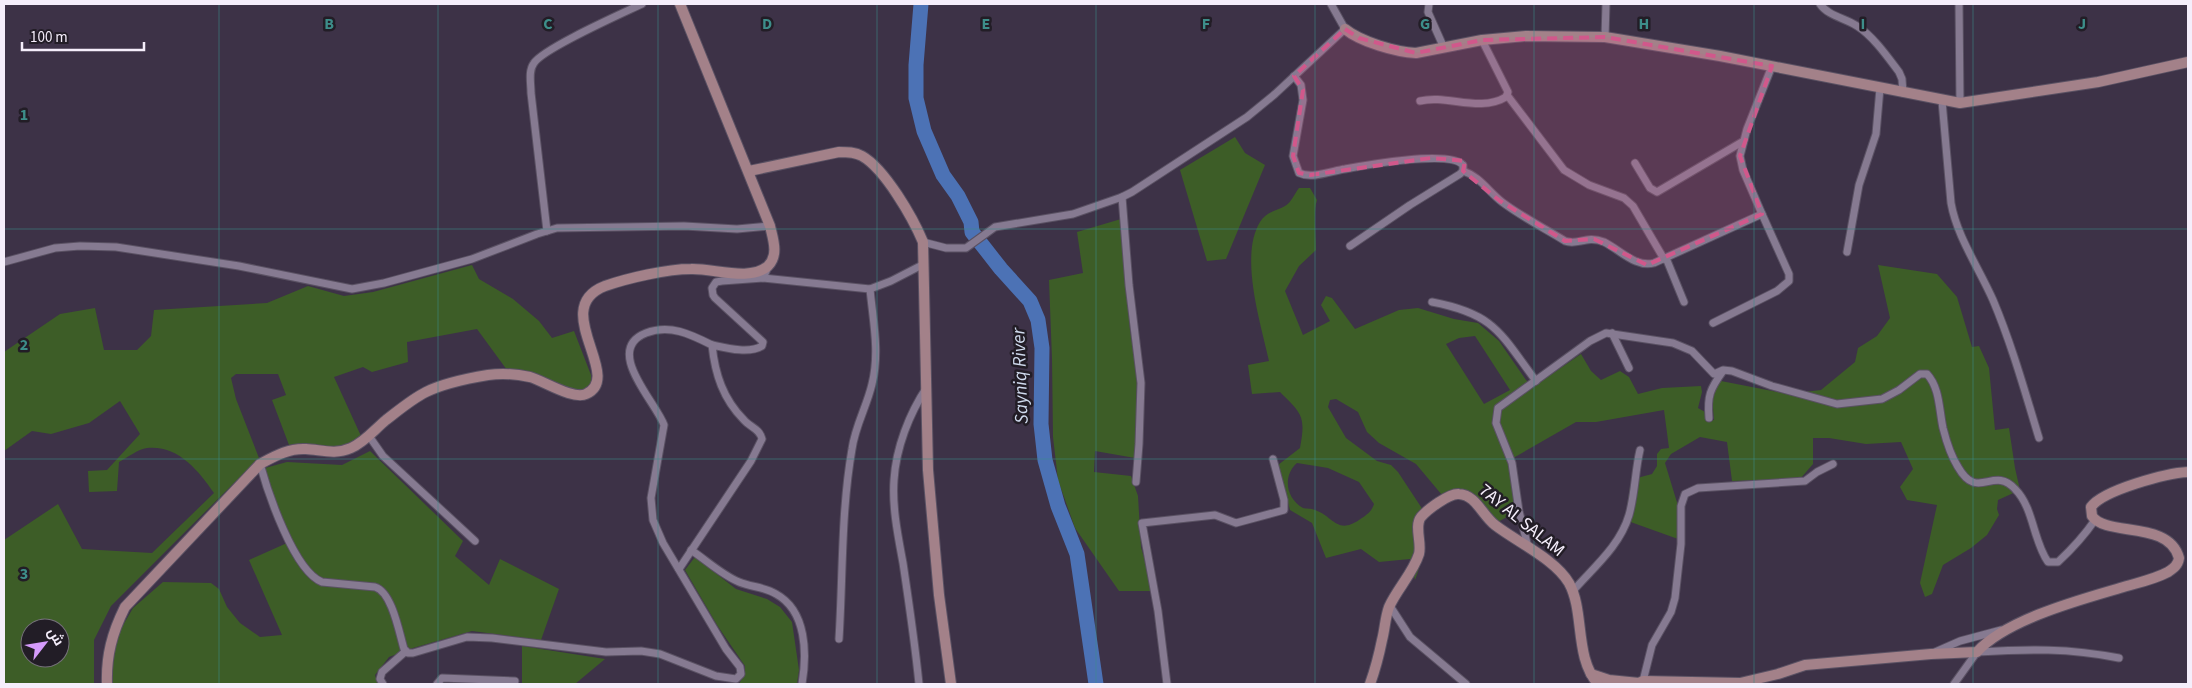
<svg xmlns="http://www.w3.org/2000/svg" width="2192" height="688" viewBox="0 0 2192 688" font-family="'Source Sans 3',Cairo,sans-serif">
	<style>
		.green { fill: #3d5d27; fill-rule: evenodd }
		.lines { fill: none; stroke-linecap: round; stroke-linejoin: round }
		.river { stroke: #4c72b5; stroke-width: 15 }
		.street-casing { stroke: #5a5163; stroke-width: 9 }
		.secondary-casing { stroke: #5a5163; stroke-width: 12 }
		.street { stroke: #867a91; stroke-width: 7 }
		.secondary { stroke: #a38189; stroke-width: 10 }
		.marked { fill: #d1588b; fill-opacity: 0.2; stroke: #d1588b; stroke-width: 4; stroke-dasharray: 10 6; stroke-linejoin: round }
		.grid { fill: none; stroke: #3d8e8a; stroke-width: 1; stroke-opacity: 0.55 }
		.labels { text-anchor: middle; stroke-width: 5; stroke-linejoin: round; paint-order: stroke }
		.street-label { font-size: 18px; fill: #f5eefb; stroke: #221d26 }
		.water-label { font-size: 19px; font-style: italic; fill: #d0dbee; stroke: #221d26 }
		.grid-label { font-size: 16px; text-anchor: middle; font-weight: bold; fill: #3d8e8a; stroke: #221d26; stroke-width: 5; stroke-linejoin: round; paint-order: stroke }
	</style>
	<rect width="100%" height="100%" fill="#3d3247"/>
	<g class="green">
		<polygon points="1235,137 1245,153 1265,165 1226,259 1207,261 1180,170"/>
		<path d="M1299 188H1310L1317 200C1313 212 1316 235 1316 250L1299 266 1285 291 1303 335 1330 321 1321 305 1326 296 1332 298 1355 329 1399 310 1418 308 1454 319 1478 323 1499 341 1526 380 1533 387 1581 354 1591 371 1601 380 1620 371 1629 377 1638 394 1662 388 1701 386 1702 392 1698 408 1705 412 1706 421 1714 420C1713 407 1710 390 1721 381L1787 394 1821 390 1855 362 1858 348 1877 336 1890 318 1878 265 1937 274 1957 297 1972 347 1979 346 1989 368 1995 430 2009 428 2015 468 2020 490 1998 500 1997 509 1999 515 1987 535 1971 548 1943 565 1932 594 1925 597 1920 583 1937 505 1907 500 1900 487 1913 469 1901 442 1866 444 1829 438H1813V464L1800 479 1732 481 1727 442 1700 437 1671 454 1665 463 1679 509 1678 539 1625 520 1630 487 1637 478 1652 474 1657 466V454L1661 449 1669 448 1664 410 1596 422H1576L1508 461 1516 512 1496 523 1477 497 1460 490 1418 516C1423 544 1426 552 1415 580L1410 559 1379 562 1361 549 1326 558 1312 523 1290 510 1278 465 1300 448C1306 416 1302 414 1280 392L1252 394 1248 365 1269 361C1261 324 1239 256 1260 222 1266 212 1276 211 1285 206 1291 203 1295 193 1299 188ZM1475 336 1510 390 1484 404 1446 344 1459 338ZM1336 399 1358 412 1367 432 1379 443 1416 464 1442 495 1423 510 1398 472 1391 465 1377 461 1346 438 1328 407 1330 400ZM1297 463 1328 468 1359 482 1374 504C1371 513 1366 515 1359 520 1337 535 1333 516 1315 510 1311 508 1306 509 1303 508 1285 498 1283 475 1297 463Z"/>
		<polygon points="1121,219 1130,330 1137,377 1135,458 1095,451 1094,472 1131,476 1138,496 1141,547 1152,587 1151,591 1119,591 1075,528 1058,480 1053,437 1052,359 1049,280 1083,273 1077,232"/>
		<path d="M472 265 479 279 513 299 539 321 552 338 574 331 591 375V384L581 391 507 370 477 329 407 342 408 362 372 372 363 367 334 377 361 436C333 459 318 440 289 445L272 400 286 395 278 374H236L231 378 236 399 259 458 111 606 94 640V684H4V540L58 504 82 549 152 553 214 493C198 470 178 445 147 448 138 449 127 458 119 462L117 491 89 492 88 471 107 470 140 434 120 401 89 423 51 434 32 431 4 451V352L60 314 95 308 104 350H137L151 336 154 310 267 303 308 286 344 296 373 292ZM30 628H60V658H30Z"/>
		<polygon points="370,451 463,541 455,556 489,585 500,559 559,589 541,640 472,631 413,648 389,657 375,675 378,684 111,684 115,639 133,608 163,582 211,583 219,589 227,607 240,623 260,637 282,635 249,560 287,543 292,539 269,490 265,468 287,462 342,465"/>
		<polygon points="695,557 736,589 767,599 780,607 792,622 799,670 797,684 739,684 745,673 745,666 717,625 685,570"/>
		<polygon points="522,646 605,659 575,684 522,684"/>
	</g>
	<g class="lines">
		<polyline class="river" points="921,4 916,65 916,98 924,131 943,175 958,196 971,222 972,232 1001,269 1030,301 1038,320 1042,348 1041,424 1045,460 1058,506 1077,554 1096,684"/>
		<g class="street-casing">
			<g id="street">
				<polyline points="1429,4 1428,12 1444,48"/>
				<path d="M1820 4C1828 16 1845 18 1857 26 1873 36 1887 56 1899 72L1902 79 1903 93"/>
				<polyline points="1959,4 1960,103"/>
				<polyline points="1605,37 1606,4"/>
				<path d="M1294 76 1301 85 1303 100 1293 156 1299 173C1312 179 1332 171 1345 169 1366 165 1450 150 1463 165V171L1460 174 1410 205 1350 246"/>
				<polyline points="1507,95 1564,170 1589,185 1624,198 1633,206 1664,259"/>
				<path d="M1420 101C1447 94 1479 113 1506 97L1508 92 1482 40"/>
				<path d="M1942 101 1951 203C1957 237 1979 268 1993 300 2012 345 2025 392 2039 438"/>
				<polyline points="1635,163 1650,188 1657,192 1742,142"/>
				<path d="M1463 171C1479 176 1489 192 1502 202 1522 217 1544 228 1565 241 1577 246 1586 235 1604 242 1620 250 1636 268 1654 263L1762 214"/>
				<polyline points="1122,197 1129,285 1141,383 1139,444 1136,482"/>
				<path d="M547 231 531 93C531 83 528 71 534 63 544 48 621 14 642 4"/>
				<polyline points="923,242 946,248 966,248 995,227 1073,214 1122,197 1132,192 1247,117 1275,94 1345,29 1331,4"/>
				<polyline points="1847,252 1859,185 1876,134 1880,88"/>
				<polyline points="1666,258 1684,302"/>
				<polyline points="4,262 55,248 80,246 116,247 239,266 352,289 384,283 472,259 537,234 557,228 684,226 737,229 770,226"/>
				<polyline points="763,278 870,289 891,281 924,264"/>
				<path d="M1432 302C1495 314 1500 333 1536 381"/>
				<polyline points="1713,323 1777,291 1789,281 1789,274 1762,214 1743,170 1740,156 1747,129 1772,66"/>
				<polyline points="1612,333 1629,368"/>
				<path d="M1709 418C1707 396 1710 389 1723 371"/>
				<polyline points="369,436 383,456 475,541"/>
				<path d="M260 464C268 493 294 571 322 582L375 587C392 592 399 632 404 649L408 653H413L467 637 492 638 606 652 641 651 660 654 716 676 736 679 741 674 740 667 726 649 663 543 653 520 651 498 664 425C656 402 603 350 646 333 670 324 690 334 712 345"/>
				<path d="M1528 547 1519 511 1512 463 1496 423 1498 408 1590 341 1606 333 1673 343 1692 351 1714 374 1723 370 1732 371 1772 386 1837 404 1882 399 1899 390 1920 374H1927C1940 388 1939 410 1943 428 1946 440 1951 456 1958 467 1978 502 1993 465 2015 489 2034 508 2033 541 2048 562H2058C2072 549 2084 536 2095 520"/>
				<path d="M691 550C706 560 722 575 739 582 751 587 765 587 776 594 807 611 807 654 802 684"/>
				<path d="M679 569 751 461 762 439C760 429 750 427 744 420 723 399 715 374 712 345 726 348 749 354 762 346L763 342 715 298 713 295 712 288 716 282 722 281 763 278 769 265"/>
				<path d="M1572 592C1593 568 1620 546 1629 515 1635 494 1635 471 1640 450"/>
				<polyline points="1390,606 1410,637 1466,684"/>
				<path d="M839 639C843 575 841 512 852 449 855 426 867 406 872 384 880 352 873 321 870 289"/>
				<polyline points="1935,652 1960,641 2001,630"/>
				<polyline points="1643,681 1652,645 1671,612 1675,598 1681,544 1681,506 1685,494 1698,488 1805,481 1817,472 1833,464"/>
				<polyline points="383,684 380,679 382,672 406,651"/>
				<polyline points="437,684 442,678 515,681"/>
				<path d="M919 684C915 644 909 603 903 563 898 536 892 507 894 480 896 448 909 414 927 387"/>
				<polyline points="1167,684 1158,611 1142,523 1215,515 1236,523 1284,510 1284,500 1273,459"/>
				<path d="M1954 684 1977 652C2029 649 2068 648 2119 658"/>
			</g>
		</g>
		<g class="secondary-casing">
			<g id="secondary">
				<path d="M1345 29C1361 42 1396 52 1416 53L1482 40 1526 36 1605 37 1720 56 1960 103 2098 82 2188 62"/>
				<path d="M749 171 839 152C847 152 855 152 862 156 885 169 913 218 923 242L928 470 939 595 951 684"/>
				<path d="M1591 674 1609 680 1639 683 1643 681 1740 683 1778 674 1805 665 1931 654 1977 652C2005 620 2079 600 2120 588 2136 583 2153 580 2168 572 2174 568 2178 565 2179 558 2169 520 2106 537 2092 516L2091 507C2103 490 2167 473 2188 472"/>
				<path d="M107 684C106 656 112 633 125 607L260 464C275 456 289 448 306 449 322 450 335 455 351 448 365 442 374 430 386 420 399 410 412 399 426 392 442 384 470 378 488 375 502 373 516 374 530 377 544 381 573 400 586 394 625 377 548 308 605 286 628 278 667 269 691 269 713 268 750 282 768 266 779 255 773 239 770 226L680 4"/>
				<path d="M1370 684C1375 670 1379 655 1382 640 1385 629 1385 618 1389 607 1397 589 1413 573 1419 554 1422 543 1414 526 1421 517 1427 510 1449 493 1459 494 1476 495 1482 515 1495 525 1517 542 1555 559 1569 583 1585 612 1574 657 1598 684"/>
			</g>
		</g>
		<use href="#street" class="street"/>
		<use href="#secondary" class="secondary"/>
	</g>
	<path class="marked" d="M1345 29 1359 38 1416 53 1482 40 1605 37 1772 66 1740 156 1762 214 1647 265 1594 239 1565 241 1500 201 1463 171 1465 161 1431 158 1310 175 1299 173 1293 156 1303 90 1294 76Z"/>
	<path class="grid" d="M219 4V684M438 4V684M658 4V684M877 4V684M1096 4V684M1315 4V684M1534 4V684M1754 4V684M1973 4V684M4 229H2188M4 459H2188"/>
	<g class="labels">
		<g class="street-label">
			<text transform="translate(1522 520) rotate(39)" y="6">7AY AL SALAM</text>
		</g>
		<g class="water-label">
			<text transform="translate(1019 376) rotate(-92)" y="7">Sayniq River</text>
		</g>
	</g>
	<g class="grid-label">
		<text x="329" y="29">B</text>
		<text x="548" y="29">C</text>
		<text x="767" y="29">D</text>
		<text x="986" y="29">E</text>
		<text x="1206" y="29">F</text>
		<text x="1425" y="29">G</text>
		<text x="1644" y="29">H</text>
		<text x="1863" y="29">I</text>
		<text x="2082" y="29">J</text>
		<text x="24" y="120">1</text>
		<text x="24" y="350">2</text>
		<text x="24" y="579">3</text>
	</g>
	<rect width="2192" height="688" fill="none" stroke="#f5eefb" stroke-width="10"/>
	<g transform="translate(45 643) rotate(59)"><circle r="24" fill="#221d26" stroke="#76717b"/>
	<path d="M0-4L9 19L0 12L-9 19Z" fill="#d59bfb"/>
	<text y="-8" font-size="14" font-weight="bold" text-anchor="middle" fill="#f5eefb">ش</text>
	</g>
	<path d="M22 42v8h122v-8" fill="none" stroke="#f5eefb" stroke-width="2.5"/>
	<text x="30" y="42" font-size="15" fill="#f5eefb" stroke="#221d26" stroke-width="4" paint-order="stroke">100 m</text>
</svg>
